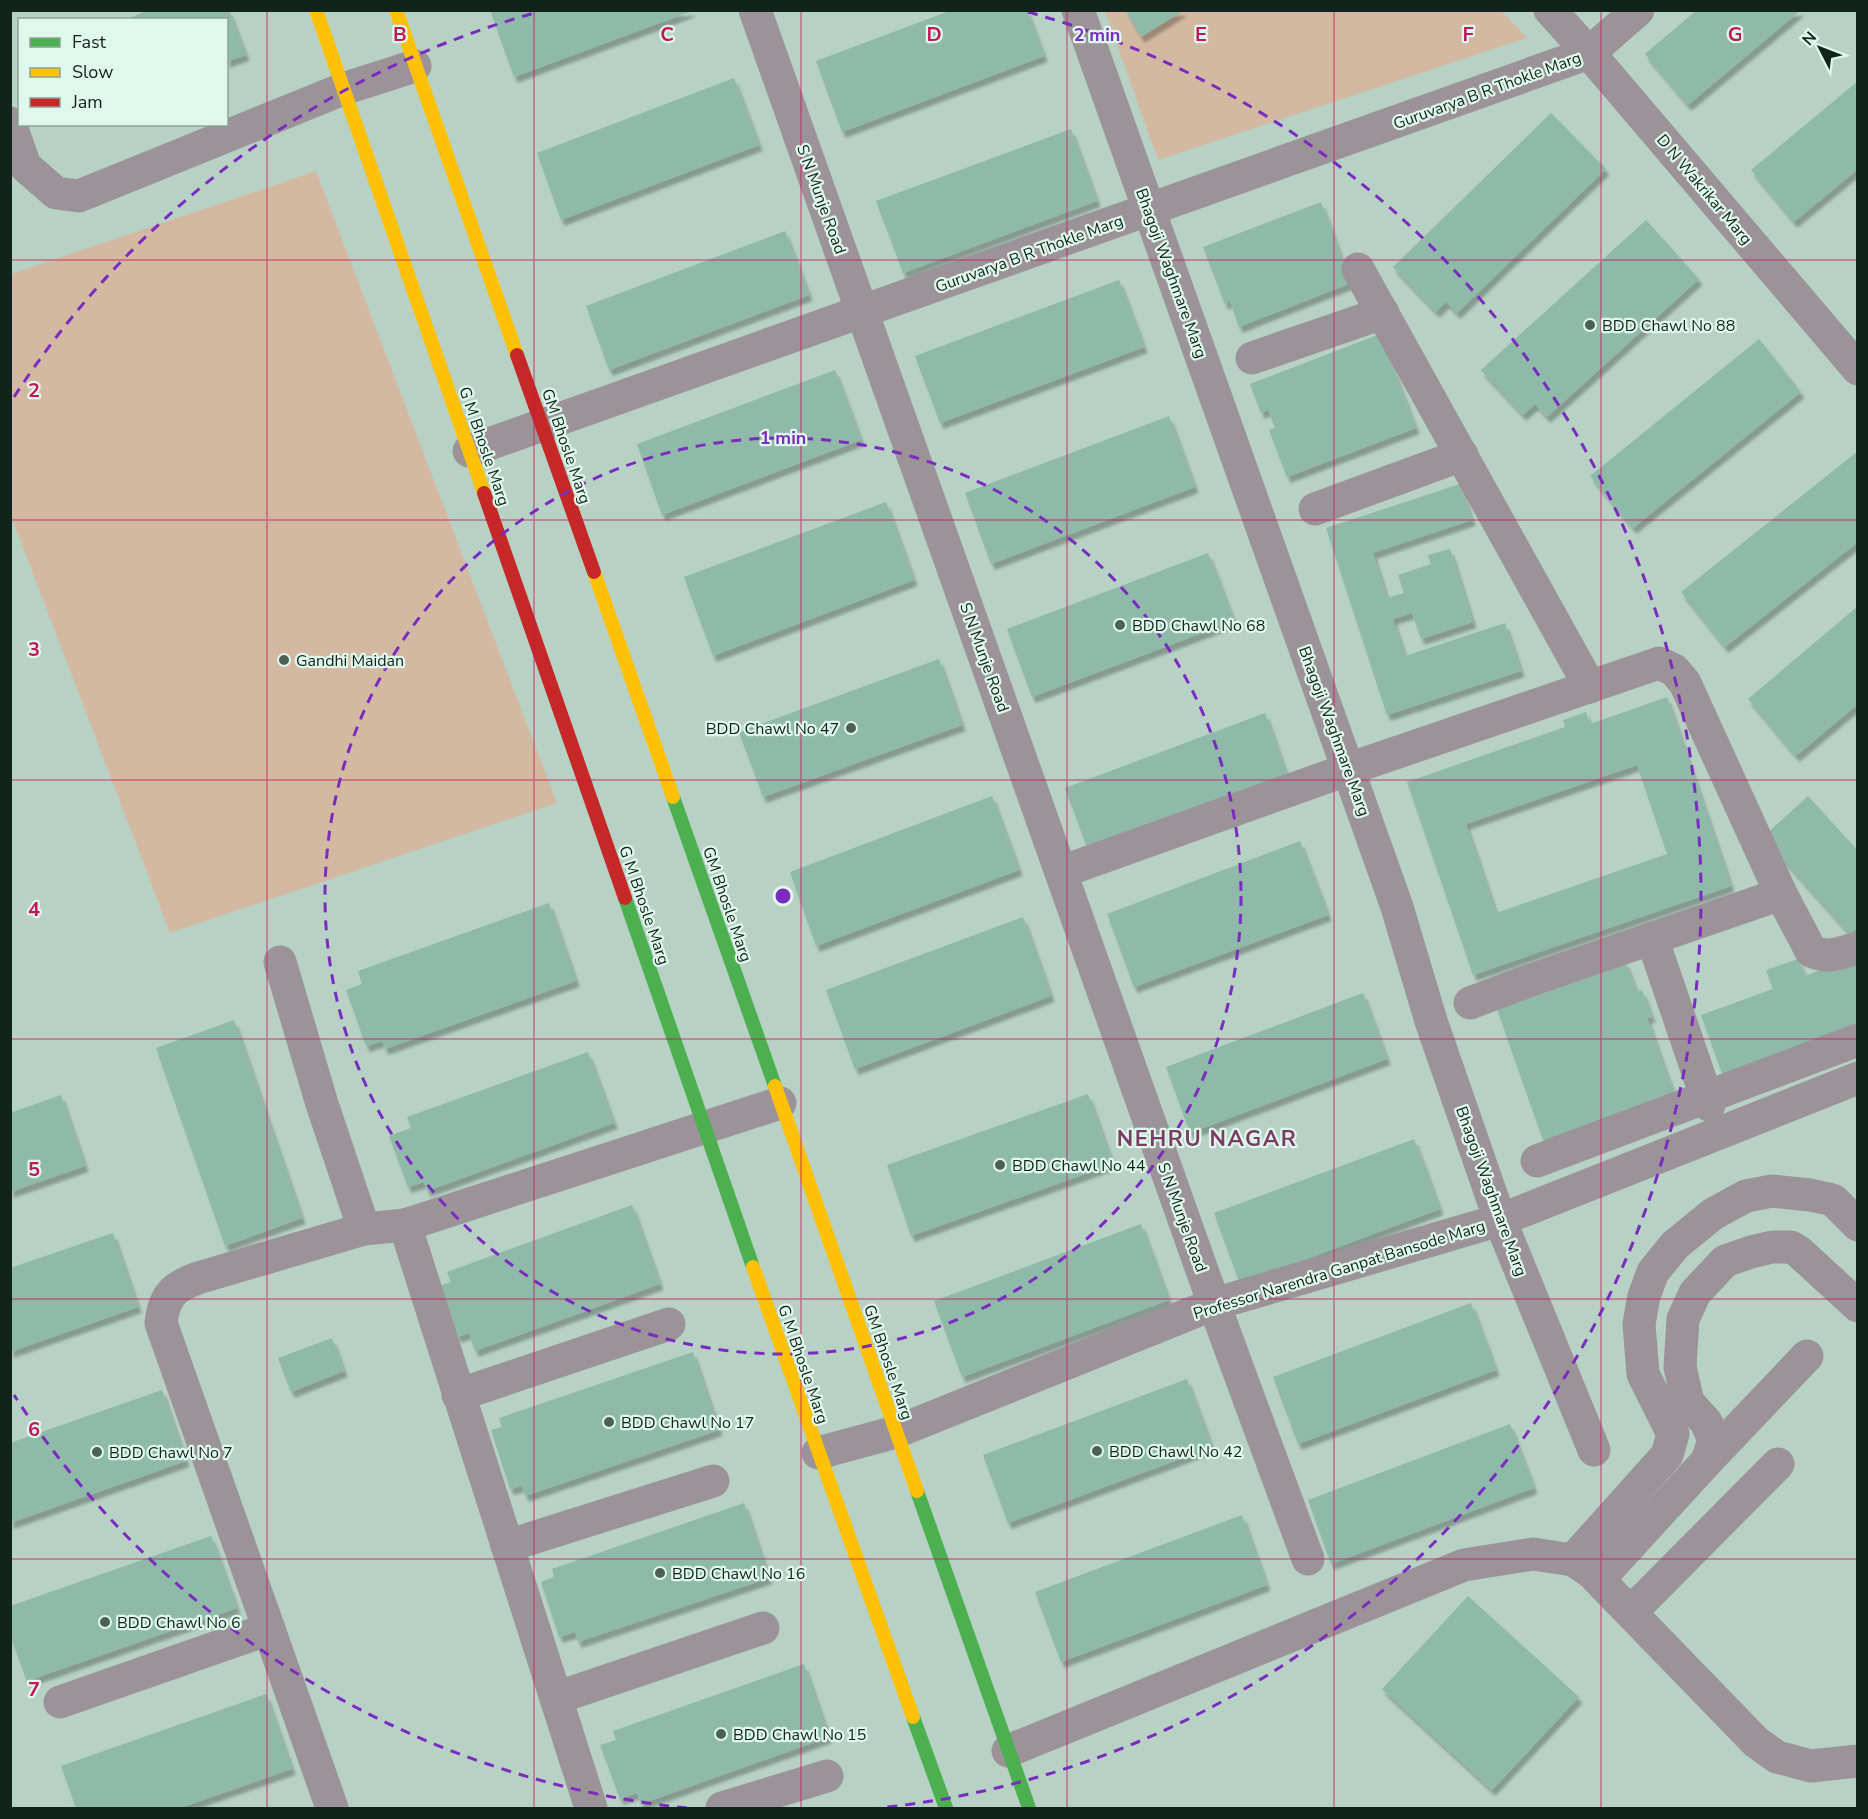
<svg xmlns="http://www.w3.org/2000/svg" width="1868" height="1819" viewBox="0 0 1868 1819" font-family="'Nunito Sans',sans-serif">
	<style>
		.green { fill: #d4b9a2 }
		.building { fill: #8fb9a8; fill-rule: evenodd; filter: url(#shadow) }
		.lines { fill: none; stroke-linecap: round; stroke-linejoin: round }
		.street { stroke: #9c9399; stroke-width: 33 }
		.fast { stroke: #4caf50; stroke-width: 14 }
		.slow { stroke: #ffc107; stroke-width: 14 }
		.jam { stroke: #c62828; stroke-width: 14 }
		.grid { fill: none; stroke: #c2185b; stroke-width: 1.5; stroke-opacity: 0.55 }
		.ring { fill: none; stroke: #7b2cbf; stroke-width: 3; stroke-dasharray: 10 8 }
		.poi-dot { fill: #4b6156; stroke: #dff8eb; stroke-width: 2 }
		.labels { text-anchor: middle; stroke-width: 4.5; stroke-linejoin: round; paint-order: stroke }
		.street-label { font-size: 16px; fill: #11241b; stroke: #dff8eb }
		.poi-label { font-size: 16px; fill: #11241b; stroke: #dff8eb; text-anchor: start }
		.district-label { font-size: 22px; font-weight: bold; letter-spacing: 1.5px; fill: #7a3c63; stroke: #dff8eb }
		.grid-label { font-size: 20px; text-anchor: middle; font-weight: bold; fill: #c2185b; stroke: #dff8eb; stroke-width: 4.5; stroke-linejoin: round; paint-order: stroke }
		.centre { fill: #7b2cbf; stroke: #dff8eb; stroke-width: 3 }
		.ring-label { font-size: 18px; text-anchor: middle; font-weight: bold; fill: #7b2cbf; stroke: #dff8eb; stroke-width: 4.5; stroke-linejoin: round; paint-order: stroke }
	</style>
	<defs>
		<filter id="shadow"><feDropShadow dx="3.5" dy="6" stdDeviation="1.5" flood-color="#0004"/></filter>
	</defs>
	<rect width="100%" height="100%" fill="#b7d2c5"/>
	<g class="green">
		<polygon points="1105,11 1502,11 1527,38 1158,160"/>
		<polygon points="316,171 557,803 170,933 11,516 11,274"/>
	</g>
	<g class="building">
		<polygon points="148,10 229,10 246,55 226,62 226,20 125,20"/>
		<polygon points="490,10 692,10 692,11 514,77"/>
		<polygon points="952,10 1027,10 1044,56 842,132 816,61"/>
		<polygon points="1125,10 1184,10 1141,37"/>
		<polygon points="1697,10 1801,10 1688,105 1645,54"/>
		<polygon points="734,78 759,145 561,220 537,153"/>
		<polygon points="1858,81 1858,169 1794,222 1751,170"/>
		<polygon points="1551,113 1606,169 1457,313 1446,302 1436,312 1393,267"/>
		<polygon points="1071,129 1097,201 903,273 876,201"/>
		<polygon points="1321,202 1351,283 1239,327 1230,301 1225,304 1203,247"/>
		<polygon points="1646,220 1699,279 1547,417 1535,404 1523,415 1481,370"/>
		<polygon points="785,231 809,295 609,370 586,306"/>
		<polygon points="1119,280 1144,347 940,423 915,356"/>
		<polygon points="1380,334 1416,428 1287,477 1269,430 1275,428 1268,410 1261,413 1250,384"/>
		<polygon points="1759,339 1801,392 1633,528 1590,476"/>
		<polygon points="835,370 861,440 662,515 637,444"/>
		<polygon points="1169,416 1195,487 991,564 965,493"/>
		<polygon points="1858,451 1858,542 1725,647 1681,592"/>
		<polygon points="1460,484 1472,520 1373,553 1387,598 1404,593 1398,575 1431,564 1428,555 1450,549 1473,622 1421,639 1412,613 1393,619 1405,656 1505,623 1521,671 1387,715 1326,528"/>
		<polygon points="886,502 914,580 713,656 684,577"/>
		<polygon points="1208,553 1234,621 1032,697 1007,629"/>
		<polygon points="1858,606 1858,704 1796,756 1748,699"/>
		<polygon points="939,659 962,725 763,797 739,732"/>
		<path d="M1667 697 1731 886 1473 975 1407 782 1565 727 1563 720 1586 712 1590 724ZM1637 765 1667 854 1496 913 1466 824Z"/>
		<polygon points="1265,713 1289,781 1090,856 1065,788"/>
		<polygon points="992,796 1019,870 816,946 790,872"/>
		<polygon points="1808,796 1858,851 1858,927 1850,934 1763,837"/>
		<polygon points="1300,841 1328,915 1134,987 1107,914"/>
		<polygon points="549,903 576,981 385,1049 382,1041 366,1046 346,990 362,984 358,971"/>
		<polygon points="1023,917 1051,996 855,1069 826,990"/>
		<polygon points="1858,956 1858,1029 1724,1079 1701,1015 1773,989 1766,970 1798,959 1805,976"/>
		<polygon points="1625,961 1637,992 1642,990 1652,1017 1647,1018 1673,1092 1543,1140 1497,1009"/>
		<polygon points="1363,993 1387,1059 1190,1133 1166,1067"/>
		<polygon points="234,1020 302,1218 225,1246 156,1048"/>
		<polygon points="588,1052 614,1123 427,1191 424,1182 408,1187 389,1136 411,1128 407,1117"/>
		<polygon points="1088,1094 1113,1164 911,1236 887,1165"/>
		<polygon points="61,1095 85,1166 10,1192 10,1113"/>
		<polygon points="1414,1139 1440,1209 1240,1284 1214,1213"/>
		<polygon points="632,1205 660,1284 475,1351 469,1333 457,1337 439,1286 451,1282 447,1272"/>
		<polygon points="1141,1224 1169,1300 962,1377 934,1301"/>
		<polygon points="113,1233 138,1307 10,1352 10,1268"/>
		<polygon points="1471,1303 1496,1370 1298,1444 1273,1377"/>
		<polygon points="332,1338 344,1371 291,1392 278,1358"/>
		<polygon points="693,1352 719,1430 525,1496 522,1486 510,1489 491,1430 502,1427 499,1418"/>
		<polygon points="1187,1379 1212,1447 1008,1523 983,1455"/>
		<polygon points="162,1390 186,1461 10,1523 10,1443"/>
		<polygon points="1510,1424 1534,1488 1331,1564 1308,1500"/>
		<polygon points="744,1503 769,1578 578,1642 575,1632 559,1637 541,1582 554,1577 552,1569"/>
		<polygon points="1242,1515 1267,1585 1061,1662 1035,1592"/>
		<polygon points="211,1536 237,1608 27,1681 10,1635 10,1606"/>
		<polygon points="1468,1596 1579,1697 1492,1790 1382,1689"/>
		<polygon points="804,1664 829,1737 641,1804 637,1793 620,1799 600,1745 616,1740 613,1731"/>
		<polygon points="266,1694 292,1769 180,1808 76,1808 61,1766"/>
	</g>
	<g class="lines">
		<g class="street">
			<polyline points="755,10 1214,1304 1308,1559"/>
			<polyline points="1078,10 1397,907 1431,1021 1500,1220 1594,1450"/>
			<polyline points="1550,10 1589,53 1858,369"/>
			<polyline points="10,123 25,166 56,193 79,196 343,89 415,66"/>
			<polyline points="1358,269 1590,687"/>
			<polyline points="1252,358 1383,313"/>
			<polyline points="469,451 1589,53 1638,10"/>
			<polyline points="1315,509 1462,455"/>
			<polyline points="1061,872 1366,763 1659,663 1674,670 1685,683 1781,894 1531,980 1470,1003"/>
			<path d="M1781 894 1811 951C1828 959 1840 953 1858 948"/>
			<polyline points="1652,938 1709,1105"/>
			<polyline points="280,962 322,1104 364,1229"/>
			<polyline points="1537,1161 1858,1040"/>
			<polyline points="405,1225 591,1808"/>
			<polyline points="458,1395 669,1324"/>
			<polyline points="818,1453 896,1432 1214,1304 1500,1220 1858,1078"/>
			<polyline points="1707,1461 1807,1356"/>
			<polyline points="507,1546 713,1481"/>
			<polyline points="1573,1560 1667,1455 1673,1434 1643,1374 1639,1324 1644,1296 1653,1272 1675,1245 1713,1214 1746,1196 1772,1191 1810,1195 1833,1200 1858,1225"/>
			<polyline points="1599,1579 1707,1461 1714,1440 1706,1422 1688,1402 1680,1367 1683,1319 1695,1293 1725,1261 1751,1252 1772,1247 1791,1247 1799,1252 1858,1306"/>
			<polyline points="1631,1612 1778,1464"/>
			<polyline points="556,1698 763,1628"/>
			<polyline points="60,1702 269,1629"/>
			<polyline points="1008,1751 1464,1565 1533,1554 1573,1560 1592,1573 1756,1742 1777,1757 1811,1766 1858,1761"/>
			<path d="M332 1808 161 1323C164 1296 173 1287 198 1278L364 1229 405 1225 780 1103"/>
			<polyline points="722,1808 827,1776"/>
		</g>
		<g class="fast">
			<polyline points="673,797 775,1086"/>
			<polyline points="625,898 753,1267"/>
			<polyline points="917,1491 1029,1808"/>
			<polyline points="913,1717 946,1808"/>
		</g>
		<g class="slow">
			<polyline points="316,10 484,493"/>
			<polyline points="396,10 517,355"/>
			<polyline points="594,572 673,797"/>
			<polyline points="775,1086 917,1491"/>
			<polyline points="753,1267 913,1717"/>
		</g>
		<g class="jam">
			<polyline points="517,355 594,572"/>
			<polyline points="484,493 625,898"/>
		</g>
	</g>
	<path class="grid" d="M267 10V1808M534 10V1808M801 10V1808M1067 10V1808M1334 10V1808M1601 10V1808M10 260H1858M10 520H1858M10 780H1858M10 1039H1858M10 1299H1858M10 1559H1858"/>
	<g class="ring">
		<circle cx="783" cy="896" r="458"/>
		<path d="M687 1808A917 917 0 0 1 14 1395M14 397A917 917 0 0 1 538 12M1028 12A917 917 0 0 1 879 1808"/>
	</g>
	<g class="poi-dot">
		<circle cx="1590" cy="325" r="6"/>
		<circle cx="1120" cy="625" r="6"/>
		<circle cx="284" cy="660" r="6"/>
		<circle cx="851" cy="728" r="6"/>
		<circle cx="1000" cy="1165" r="6"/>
		<circle cx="609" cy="1422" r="6"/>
		<circle cx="1097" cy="1451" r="6"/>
		<circle cx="97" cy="1452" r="6"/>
		<circle cx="660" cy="1573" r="6"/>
		<circle cx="105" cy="1622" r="6"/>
		<circle cx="721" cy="1734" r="6"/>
	</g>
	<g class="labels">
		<g class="street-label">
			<text transform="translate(1487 90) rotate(-20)" y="6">Guruvarya B R Thokle Marg</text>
			<text transform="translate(1705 189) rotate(50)" y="6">D N Wakrikar Marg</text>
			<text transform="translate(822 199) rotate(70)" y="6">S N Munje Road</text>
			<text transform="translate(1029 253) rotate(-20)" y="6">Guruvarya B R Thokle Marg</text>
			<text transform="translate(1172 273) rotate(70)" y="6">Bhagoji Waghmare Marg</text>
			<text transform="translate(485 446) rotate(71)" y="6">G M Bhosle Marg</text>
			<text transform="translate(567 446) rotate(71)" y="6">GM Bhosle Marg</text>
			<text transform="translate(985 657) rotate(70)" y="6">S N Munje Road</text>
			<text transform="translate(1335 731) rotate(70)" y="6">Bhagoji Waghmare Marg</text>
			<text transform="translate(728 904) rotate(71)" y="6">GM Bhosle Marg</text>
			<text transform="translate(645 905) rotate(71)" y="6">G M Bhosle Marg</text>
			<text transform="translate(1492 1191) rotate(70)" y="6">Bhagoji Waghmare Marg</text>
			<text transform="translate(1183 1217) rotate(70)" y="6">S N Munje Road</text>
			<text transform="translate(1339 1269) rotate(-17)" y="6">Professor Narendra Ganpat Bansode Marg</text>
			<text transform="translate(889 1362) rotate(71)" y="6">GM Bhosle Marg</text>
			<text transform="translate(804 1364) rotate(71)" y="6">G M Bhosle Marg</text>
		</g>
		<g class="poi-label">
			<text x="1602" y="331">BDD Chawl No 88</text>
			<text x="1132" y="631">BDD Chawl No 68</text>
			<text x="296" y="666">Gandhi Maidan</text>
			<text x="839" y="734" text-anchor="end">BDD Chawl No 47</text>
			<text x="1012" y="1171">BDD Chawl No 44</text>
			<text x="621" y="1428">BDD Chawl No 17</text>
			<text x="1109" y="1457">BDD Chawl No 42</text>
			<text x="109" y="1458">BDD Chawl No 7</text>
			<text x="672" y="1579">BDD Chawl No 16</text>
			<text x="117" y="1628">BDD Chawl No 6</text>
			<text x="733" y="1740">BDD Chawl No 15</text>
		</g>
		<g class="district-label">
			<text x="1207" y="1146">NEHRU NAGAR</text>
		</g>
	</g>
	<g class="grid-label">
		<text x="400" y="41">B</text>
		<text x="667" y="41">C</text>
		<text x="934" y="41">D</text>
		<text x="1201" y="41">E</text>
		<text x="1468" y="41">F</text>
		<text x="1735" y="41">G</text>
		<text x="34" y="397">2</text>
		<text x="34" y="656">3</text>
		<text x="34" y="916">4</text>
		<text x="34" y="1176">5</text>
		<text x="34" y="1436">6</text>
		<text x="34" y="1696">7</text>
	</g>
	<circle cx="783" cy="896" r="9" class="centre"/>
	<g class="ring-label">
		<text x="1097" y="41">2 min</text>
		<text x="783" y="444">1 min</text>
	</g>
	<rect width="1868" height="1819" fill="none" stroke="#11241b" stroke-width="24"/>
	<rect x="18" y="18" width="210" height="108" fill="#dff8eb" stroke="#8da398" stroke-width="1.5"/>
	<rect x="30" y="38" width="30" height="9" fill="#4caf50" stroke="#8da398" stroke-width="1.5"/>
	<text x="72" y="48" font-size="18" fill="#11241b">Fast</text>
	<rect x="30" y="68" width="30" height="9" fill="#ffc107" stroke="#8da398" stroke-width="1.5"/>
	<text x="72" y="78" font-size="18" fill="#11241b">Slow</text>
	<rect x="30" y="98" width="30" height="9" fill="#c62828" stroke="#8da398" stroke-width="1.5"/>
	<text x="72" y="108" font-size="18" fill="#11241b">Jam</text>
	<g transform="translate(1820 48) rotate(312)" stroke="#dff8eb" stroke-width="4.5" paint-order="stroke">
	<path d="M0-4.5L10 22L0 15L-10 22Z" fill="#11241b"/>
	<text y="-9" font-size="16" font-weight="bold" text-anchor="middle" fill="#11241b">N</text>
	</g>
</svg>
